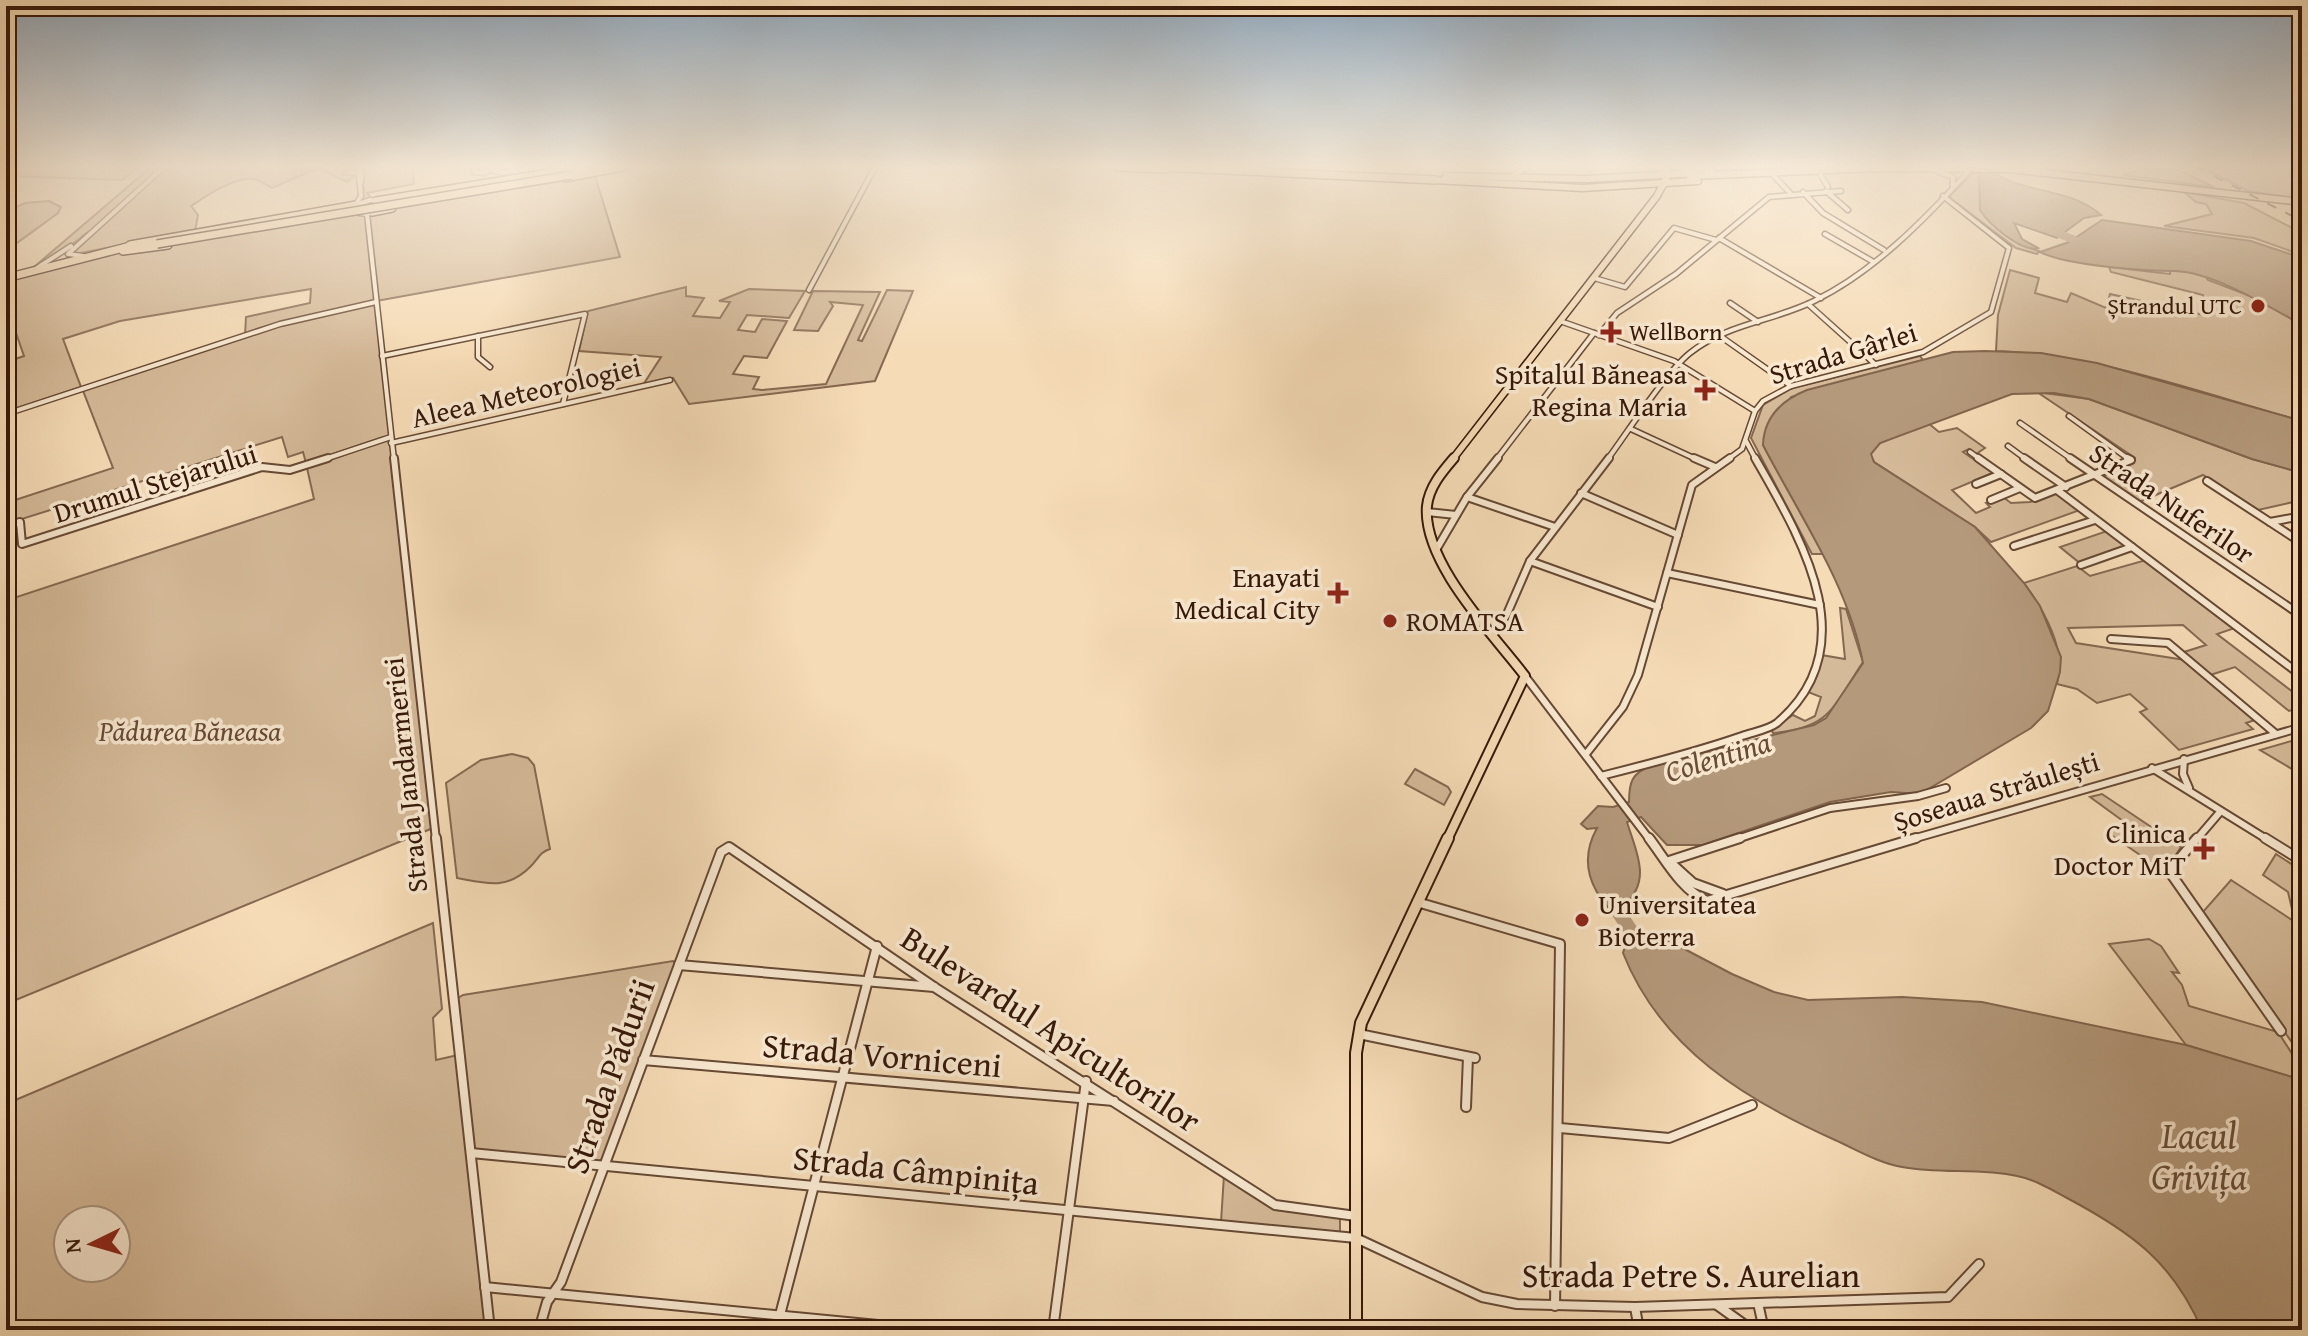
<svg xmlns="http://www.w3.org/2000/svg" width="2308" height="1336" viewBox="0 0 2308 1336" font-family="'Gentium Book Plus',serif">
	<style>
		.green { fill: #d5ba99; stroke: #866951; stroke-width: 2; fill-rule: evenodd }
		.water { fill: #b4997b; stroke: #82654d; stroke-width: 2 }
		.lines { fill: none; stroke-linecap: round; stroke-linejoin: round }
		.river-far1 { stroke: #b4997b; stroke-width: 8 }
		.river { stroke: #b4997b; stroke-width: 14 }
		.minor-far2-casing { stroke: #664934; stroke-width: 7 }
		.minor-far1-casing { stroke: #664934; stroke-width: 10 }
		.minor-casing { stroke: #664934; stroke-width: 12 }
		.major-far2-casing { stroke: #361809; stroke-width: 9 }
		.major-far1-casing { stroke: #361809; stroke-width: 12 }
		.major-casing { stroke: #361809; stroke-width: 14 }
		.highway-casing { stroke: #361809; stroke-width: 10 }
		.minor-far2 { stroke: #f8e8d0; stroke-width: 4 }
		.minor-far1 { stroke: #f8e8d0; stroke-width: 6 }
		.minor { stroke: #f8e8d0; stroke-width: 8 }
		.major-far2 { stroke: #f5dbb6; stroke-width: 6 }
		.major-far1 { stroke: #f5dbb6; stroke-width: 8 }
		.major { stroke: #f5dbb6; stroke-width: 10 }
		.highway { stroke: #f5dbb6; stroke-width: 7 }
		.rail { stroke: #361809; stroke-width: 2; stroke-dasharray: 10 10; stroke-linecap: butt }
		.highway-bridge-casing { stroke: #361809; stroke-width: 10; stroke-linecap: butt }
		.highway-bridge { stroke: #f5dbb6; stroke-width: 7 }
		.poi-dot { fill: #8f2418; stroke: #f8e8d0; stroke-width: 3 }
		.labels { text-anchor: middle; stroke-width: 7; stroke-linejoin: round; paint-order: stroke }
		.far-poi-label { font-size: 24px; fill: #361809; stroke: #f8e8d0; text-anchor: end }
		.street-label { font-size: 28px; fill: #361809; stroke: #f8e8d0 }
		.poi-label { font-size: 28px; fill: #361809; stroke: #f8e8d0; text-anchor: end }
		.park-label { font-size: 28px; font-style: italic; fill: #664934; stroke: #f8e8d0 }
		.water-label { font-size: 30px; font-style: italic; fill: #684c37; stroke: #f8e8d0 }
		.near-street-label { font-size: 34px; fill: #361809; stroke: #f8e8d0 }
		.near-water-label { font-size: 36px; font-style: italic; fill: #684c37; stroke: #f8e8d0 }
	</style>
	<rect width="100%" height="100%" fill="#f5dbb6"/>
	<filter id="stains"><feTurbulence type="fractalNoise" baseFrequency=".0025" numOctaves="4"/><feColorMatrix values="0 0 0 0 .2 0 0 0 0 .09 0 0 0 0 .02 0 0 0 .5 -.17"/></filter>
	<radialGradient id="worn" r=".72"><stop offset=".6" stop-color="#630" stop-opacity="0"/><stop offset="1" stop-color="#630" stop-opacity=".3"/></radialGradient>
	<g class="green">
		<polygon points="6,167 139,167 122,180 6,176"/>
		<path d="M151 167H413L414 184 367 193 372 199 358 201 364 191 361 168 344 171 342 174 354 176 347 182 318 168 272 188C268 186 259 180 254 179 233 177 206 196 191 206L198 215 195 231 70 255 88 232 51 261 34 267Z"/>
		<polygon points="2202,167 2302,167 2302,199 2248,191"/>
		<polygon points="2141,169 2178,170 2214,187 2123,175"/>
		<path d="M1973 173H1981C1978 218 1996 237 2039 251L2037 254 2016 248 1949 197Z"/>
		<polygon points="595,176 620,257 376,301 433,828 6,1004 6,531 11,599 314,499 307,468 384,441 383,437 306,463 303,452 288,457 282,437 6,524 6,503 113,468 82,388 245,335 246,317 310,303 311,289 120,321 63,339 81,387 6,412 6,362 24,356 6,304 6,282 123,251"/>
		<polygon points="2184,192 2244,203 2302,233 2302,255 2254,238 2164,226 2212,214 2206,204 2196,202"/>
		<polygon points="49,201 61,207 58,213 6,251 6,212 25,203"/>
		<path d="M2109 267 2170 274V270L2203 273 2208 280 2266 302 2302 325V421C2201 393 2101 355 1996 351L1998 315 2010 270 2039 278 2035 293 2067 302 2071 293 2106 308 2110 294 2204 315 2203 295 2111 272Z"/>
		<polygon points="686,287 686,296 704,298 693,316 720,318 730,302 719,301 749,289 805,291 789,318 747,315 738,330 755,332 762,319 787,321 767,358 744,356 733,374 759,377 753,389 762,390 826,384 863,305 830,302 833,306 818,331 794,330 813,291 880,292 858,340 862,341 887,290 913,291 875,381 689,404 673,378 643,385 661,357 579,351 588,311"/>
		<polygon points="1920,356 1923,360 1791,397 1763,445 1823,554 1812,554 1751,438 1763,405 1792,388"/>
		<polygon points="2037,392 2089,399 2252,459 2302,473 2302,500 2258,510 2203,475 2139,502 2101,477 2134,463 2135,458"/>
		<polygon points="1928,423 1939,432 1957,428 1985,448 1976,454 1969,449 1963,452 1993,473 1952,490 1976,513 1990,507 1986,503 2003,497 2011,503 2030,502 2057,493 2080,510 1991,542 1975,527 1874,462 1870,454 1880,443"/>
		<polygon points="2107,531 2127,546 2081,564 2060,547"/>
		<path d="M2146 560 2235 628 2217 634 2302 699V707L2289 711 2235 667 2210 675 2184 652 2206 645 2183 625 2068 628 2076 643 2185 660 2255 720 2246 723 2253 729 2179 750 2140 712 2147 709 2130 694 2097 703 2077 689 2057 684C2067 649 2044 611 2024 583L2077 566 2090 576Z"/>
		<path d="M1840 608 1846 609 1863 662C1833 707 1831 728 1773 733L1771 729 1793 715 1805 721 1815 716 1821 697 1808 692 1817 676 1821 655 1845 659Z"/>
		<polygon points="2302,738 2302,775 2260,750"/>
		<path d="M512 754 528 758 534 765 550 849C540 852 538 859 531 866 507 891 485 883 457 878L446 783 481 760Z"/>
		<polygon points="1415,769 1448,787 1451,792 1444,805 1405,784"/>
		<polygon points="2102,794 2181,847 2165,872 2108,833 2123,821 2090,797"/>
		<polygon points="2276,854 2302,871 2302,1057 2202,913 2231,880 2295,922 2288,892 2263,875"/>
		<path d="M433 923 442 1009 433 1018 436 1060 458 1055 452 1002 463 995 673 961 679 965 604 1166 471 1154 490 1330H6V1104ZM68 1220H116V1268H68Z"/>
		<polygon points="2149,939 2161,946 2179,973 2172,972 2182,985 2189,1006 2278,1032 2302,1069 2302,1080 2186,1045 2109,944"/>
		<polygon points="1224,1175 1278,1210 1340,1217 1340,1233 1221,1222"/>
	</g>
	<g class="water">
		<path d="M1990 167C2010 194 2068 185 2101 215L2084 218 2057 238 2014 223 2022 239 2038 248C2023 253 1989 225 1980 210L1979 170Z"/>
		<path d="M2102 220 2251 241 2302 258V325C2268 306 2213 272 2175 271 2148 271 2067 266 2040 252L2069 242Z"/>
		<path d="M1985 351 2041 353 2097 363 2302 421V473L2252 459 2089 399 2054 393 2012 394 1880 443 1871 454 1874 462 1975 527 2024 583 2040 606 2061 657 2060 672 2048 711 2031 728 1920 794 1891 792 1830 802 1703 845H1667L1641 817 1627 822C1636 852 1653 881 1623 906L1630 919 1622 921C1592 895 1577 864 1597 828L1587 829 1581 824 1598 806 1613 807 1629 802C1629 781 1632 774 1651 765L1814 725 1826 718 1863 663C1848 584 1799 515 1763 445 1764 416 1782 400 1807 390L1953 352Z"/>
		<path d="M1654 933 1732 974 1774 992 1808 1000 1902 997 1982 1002 2186 1045 2302 1080V1330H2202C2173 1262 2131 1232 2067 1198 2052 1190 2034 1179 2017 1176 1980 1168 1940 1174 1902 1167 1879 1163 1857 1150 1835 1140 1746 1100 1661 1049 1623 953L1626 943Z"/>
	</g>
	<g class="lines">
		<polyline class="river-far1" points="2048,229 2084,244"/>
		<polyline class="river" points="1617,910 1643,949"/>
		<g class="minor-far2-casing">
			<g id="minor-far2">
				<polyline points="474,167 474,172 484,173 496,167"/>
				<polyline points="492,170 502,173 540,167"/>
				<polyline points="1936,171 1953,177 1953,186"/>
				<polyline points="1820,174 1828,187"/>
				<polyline points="1774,176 1790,193"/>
				<polyline points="1511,177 1528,167"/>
				<polyline points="361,182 362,167"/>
				<polyline points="1826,191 1848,210"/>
				<polyline points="1803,192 1823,213 1884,250"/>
				<polygon points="370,200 379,201 381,207 367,214 352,212 356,205"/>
				<polyline points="356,204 361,196 358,167"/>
				<polyline points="367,214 394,460"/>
				<polyline points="1825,234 1872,261"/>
				<polyline points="1719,238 1821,298"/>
				<polyline points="83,256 68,254 164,167"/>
				<polyline points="37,268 71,246"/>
				<polyline points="1594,278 1625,287 1674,228 1716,240"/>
				<polyline points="809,290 875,167"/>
				<polyline points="1730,303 1758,322"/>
				<polyline points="1808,304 1876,365"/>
				<polyline points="1560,321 1674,361 1755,411"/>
				<polyline points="1599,335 1617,313 1676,274 1769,197 1841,191"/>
				<polyline points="478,336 478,357 490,367"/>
				<polyline points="1720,336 1791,386"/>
				<polyline points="382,356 585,314 563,404"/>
				<polyline points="6,414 280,324 376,302"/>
				<polyline points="2069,416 2130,460"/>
				<polyline points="2020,423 2073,460"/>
				<polyline points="1631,429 1698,460"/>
				<polyline points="1746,441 1756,460"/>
				<polyline points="391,443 670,380"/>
				<polyline points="2008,446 2027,460"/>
				<polyline points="1970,452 1981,460"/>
				<polyline points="322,460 391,437"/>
				<polyline points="1496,460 1594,333"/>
				<path d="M1607 460C1628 432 1665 373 1690 353 1726 324 1774 321 1814 301 1874 272 1925 219 1969 171"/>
				<polyline points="1727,460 1742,449 1755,411 1763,401 1791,386 1923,352 1991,312 2009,248 1943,196"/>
			</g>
		</g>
		<g class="minor-far1-casing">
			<g id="minor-far1">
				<polyline points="394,458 436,840"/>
				<polyline points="1694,458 1715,467"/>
				<polyline points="1978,458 2035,498 2131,460 2127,458"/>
				<polyline points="2024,458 2066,487"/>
				<polyline points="2070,458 2302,616"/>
				<polyline points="2207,481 2302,543"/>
				<polyline points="1976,484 2001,474"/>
				<polyline points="2057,490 2302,676"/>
				<polyline points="1581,493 1678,535"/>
				<polyline points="1467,497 1555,527"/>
				<polyline points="1991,500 2020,488"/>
				<polyline points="1427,512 1456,515"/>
				<polyline points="2270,522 2302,516"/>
				<polyline points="6,526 20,522 22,544 262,467 290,470 328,458"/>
				<polyline points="2014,546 2095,520"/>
				<polyline points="1436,550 1467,497 1498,458"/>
				<polyline points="1530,561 1658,607"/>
				<polyline points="2081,565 2132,547"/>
				<polyline points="1667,573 1820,605"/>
				<polyline points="1494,634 1507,614 1530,561 1609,458"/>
				<polyline points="2111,639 2168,643 2276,734"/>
				<polyline points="1525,676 1650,840"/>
				<polyline points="1586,754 1623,707 1638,675 1692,485 1730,458"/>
				<polyline points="2184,759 2183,774 2189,788"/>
				<polyline points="2152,768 2268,840"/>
				<path d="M1601 776C1649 764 1696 752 1742 736 1753 732 1768 730 1777 723 1868 646 1800 537 1755 458"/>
				<polyline points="1734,840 1830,808 1918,796 1946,788"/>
				<polyline points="1909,840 2302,727"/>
				<polyline points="2196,840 2220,812"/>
			</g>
		</g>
		<g class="minor-casing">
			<g id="minor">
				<polyline points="436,838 490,1330"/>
				<path d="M1649 838C1665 859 1682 891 1707 901L1916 838"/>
				<polyline points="2197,838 2169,871 2281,1031"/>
				<polyline points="2265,838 2302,861"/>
				<polyline points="1669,861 1740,838"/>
				<polyline points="1672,864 1693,883 1723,894"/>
				<polyline points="1417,902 1560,944 1555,1306"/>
				<polyline points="679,965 934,987"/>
				<polyline points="1359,1034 1475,1058"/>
				<polyline points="643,1060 1114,1101"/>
				<polyline points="1466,1107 1468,1057"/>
				<polyline points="1560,1128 1669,1138 1752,1105"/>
				<polyline points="471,1153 1356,1238 1482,1297 1517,1304 1635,1307 1948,1297 1979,1264"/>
				<polyline points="485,1287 930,1330"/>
				<polyline points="1758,1303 1764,1330"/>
				<polyline points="1717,1305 1752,1330"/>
				<polyline points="1635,1307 1639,1330"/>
				<polyline points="539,1330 547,1302 561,1282 721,852 729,847 934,987 1275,1205 1356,1216"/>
				<polyline points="776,1330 877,946"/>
				<polyline points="1053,1330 1086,1081"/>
			</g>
		</g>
		<g class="major-far2-casing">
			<g id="major-far2">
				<polyline points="1680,167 1712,170"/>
				<polyline points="1446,176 1587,179 1696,173"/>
				<polyline points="1690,176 1876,168 2009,169 2302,202"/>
				<polyline points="1435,180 1582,188 1698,181"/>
				<polyline points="1452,460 1657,196 1666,179 1667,167"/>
			</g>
		</g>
		<g class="major-far1-casing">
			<path id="major-far1" d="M1447 840 1525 676C1493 634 1422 562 1427 506 1429 487 1442 472 1454 458"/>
		</g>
		<g class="major-casing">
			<polyline id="major" points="1356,1330 1356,1053 1361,1023 1448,838"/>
		</g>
		<g class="highway-casing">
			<g id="highway">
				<polyline points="1118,167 1167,169"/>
				<polyline points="1161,167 1435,180"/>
				<polyline points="565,178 622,167"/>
				<polyline points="376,201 586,167"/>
				<polyline points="372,212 392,208"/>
				<polyline points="130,245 356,205"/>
				<polyline points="123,251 168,245"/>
				<polyline points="6,278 127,247"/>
			</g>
		</g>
		<use href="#minor-far2" class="minor-far2"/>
		<use href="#minor-far1" class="minor-far1"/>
		<use href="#minor" class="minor"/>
		<use href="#major-far2" class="major-far2"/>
		<use href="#major-far1" class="major-far1"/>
		<use href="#major" class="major"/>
		<use href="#highway" class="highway"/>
		<polyline class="rail" points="2196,167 2302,221"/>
		<g class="highway-bridge-casing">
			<polyline id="highway-bridge" points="157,244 571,175"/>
		</g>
		<use href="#highway-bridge" class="highway-bridge"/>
	</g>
	<linearGradient id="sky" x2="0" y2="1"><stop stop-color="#93a9bc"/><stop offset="0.47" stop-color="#faefde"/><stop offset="1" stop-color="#faefde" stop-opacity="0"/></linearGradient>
	<rect width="2308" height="354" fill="url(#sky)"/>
	<g class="poi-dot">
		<circle cx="2258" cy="306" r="8"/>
		<path d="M1607 320h8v8h8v8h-8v8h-8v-8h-8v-8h8z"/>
		<path d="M1701 378h8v8h8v8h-8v8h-8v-8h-8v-8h8z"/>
		<path d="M1334 581h8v8h8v8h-8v8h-8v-8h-8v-8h8z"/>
		<circle cx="1390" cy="621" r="8"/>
		<path d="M2200 837h8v8h8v8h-8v8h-8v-8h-8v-8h8z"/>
		<circle cx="1582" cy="920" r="8"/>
	</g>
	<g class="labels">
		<g class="far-poi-label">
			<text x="2242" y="314">Ștrandul UTC</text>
			<text x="1629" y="340" text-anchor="start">WellBorn</text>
		</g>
		<g class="street-label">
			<text transform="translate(1843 353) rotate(-17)" y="10">Strada Gârlei</text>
			<text transform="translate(526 392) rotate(-13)" y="10">Aleea Meteorologiei</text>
			<text transform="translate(155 483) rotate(-17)" y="10">Drumul Stejarului</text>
			<text transform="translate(2172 503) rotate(34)" y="10">Strada Nuferilor</text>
			<text transform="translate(405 775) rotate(-96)" y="10">Strada Jandarmeriei</text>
			<text transform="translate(1996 791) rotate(-17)" y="10">Șoseaua Străulești</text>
		</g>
		<g class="poi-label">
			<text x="1687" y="384">Spitalul Băneasa<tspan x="1687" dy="32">Regina Maria</tspan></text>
			<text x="1320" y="587">Enayati<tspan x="1320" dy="32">Medical City</tspan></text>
			<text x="1406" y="631" text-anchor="start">ROMATSA</text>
			<text x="2186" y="843">Clinica<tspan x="2186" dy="32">Doctor MiT</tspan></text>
			<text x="1598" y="914" text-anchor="start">Universitatea<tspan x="1598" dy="32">Bioterra</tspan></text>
		</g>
		<g class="park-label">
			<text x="190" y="741">Pădurea Băneasa</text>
		</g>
		<g class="water-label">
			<text transform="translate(1718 757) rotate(-17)" y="10">Colentina</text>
		</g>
		<g class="near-street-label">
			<text transform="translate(1051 1029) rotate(33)" y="12">Bulevardul Apicultorilor</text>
			<text transform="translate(882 1055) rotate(5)" y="12">Strada Vorniceni</text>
			<text transform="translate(609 1076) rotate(-70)" y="12">Strada Pădurii</text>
			<text transform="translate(916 1170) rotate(6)" y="12">Strada Câmpinița</text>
			<text x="1691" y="1287">Strada Petre S. Aurelian</text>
		</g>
		<g class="near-water-label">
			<text x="2199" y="1148">Lacul<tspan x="2199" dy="41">Grivița</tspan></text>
		</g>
	</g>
	<rect width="2308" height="1336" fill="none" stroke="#f5dbb6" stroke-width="32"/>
	<rect x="8" y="8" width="2292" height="1320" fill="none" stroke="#361809" stroke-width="4"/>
	<rect x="16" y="16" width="2276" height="1304" fill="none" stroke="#361809" stroke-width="2"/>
	<g transform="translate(92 1244) rotate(265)"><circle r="38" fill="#f8e8d0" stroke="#aa9580" stroke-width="2"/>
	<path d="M0-6L14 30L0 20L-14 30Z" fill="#8f2418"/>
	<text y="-12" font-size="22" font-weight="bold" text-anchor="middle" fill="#361809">N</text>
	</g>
	<rect width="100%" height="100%" filter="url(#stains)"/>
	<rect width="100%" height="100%" fill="url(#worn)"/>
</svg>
